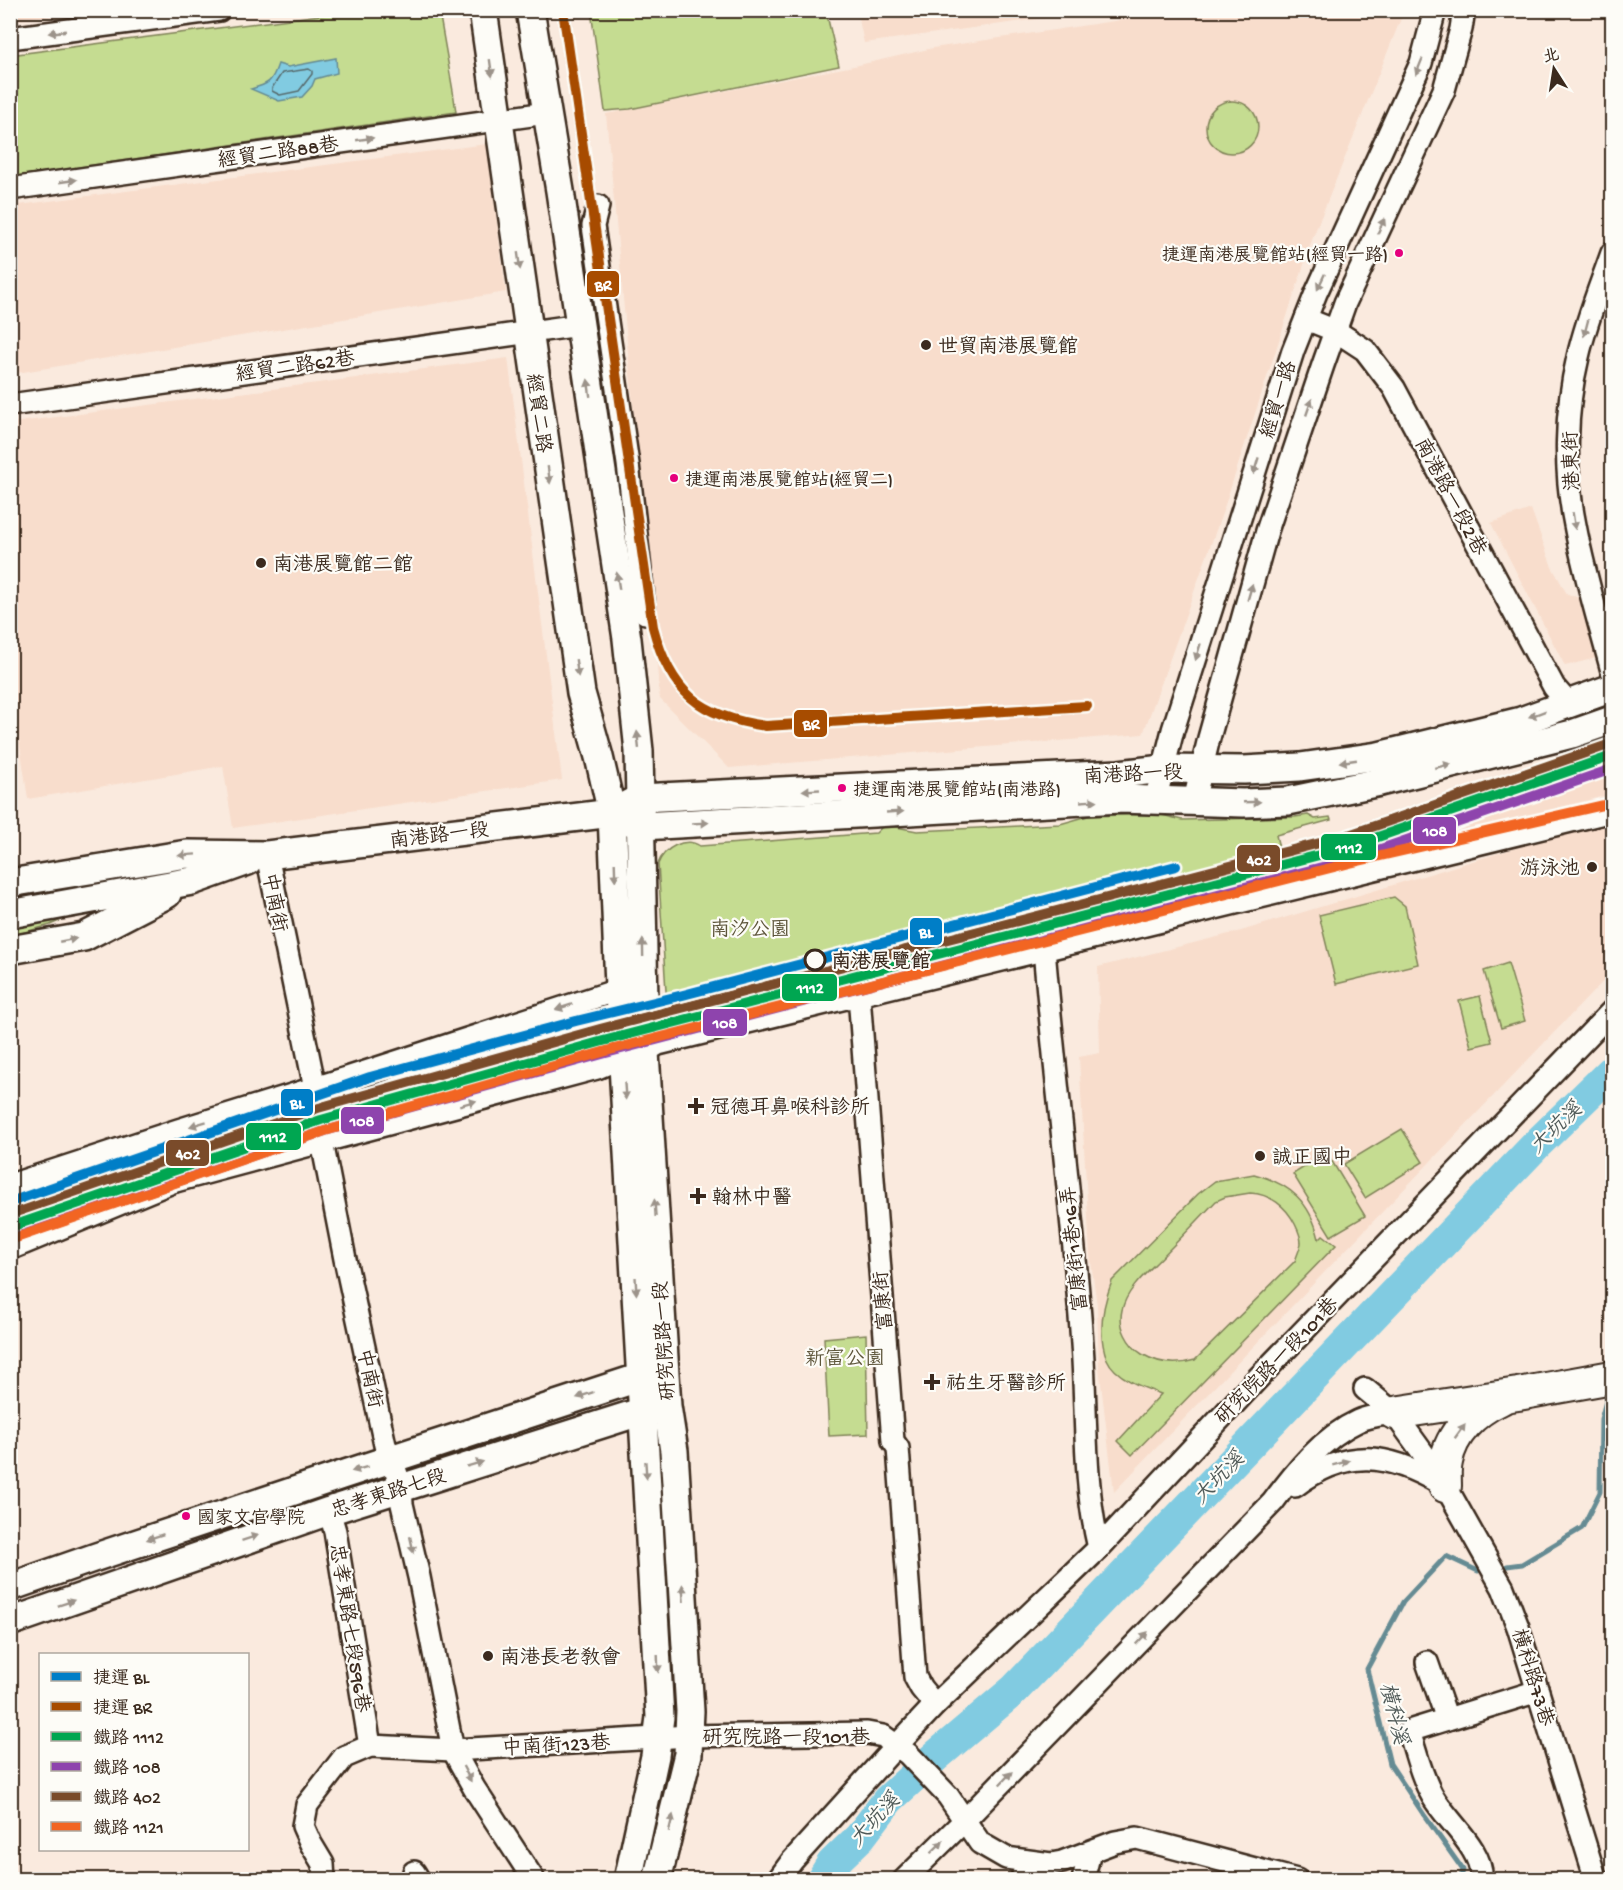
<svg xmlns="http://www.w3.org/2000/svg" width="1623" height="1890" viewBox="0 0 1623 1890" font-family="'Gochi Hand','LXGW WenKai TC',sans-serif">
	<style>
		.built { fill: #f8ddcc }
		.green { fill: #c5dc91; stroke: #808358; stroke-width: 1.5; fill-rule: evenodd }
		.water { fill: #81cbe1; stroke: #658b93; stroke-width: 1.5 }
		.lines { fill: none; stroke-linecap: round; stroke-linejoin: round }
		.shore { stroke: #576a6c; stroke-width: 1.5 }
		.stream { stroke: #658b93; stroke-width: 5 }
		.river { stroke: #81cbe1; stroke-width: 32 }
		.minor-casing { stroke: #3b2a1e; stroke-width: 26 }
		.major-casing { stroke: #3b2a1e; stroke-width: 32 }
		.highway-casing { stroke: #3b2a1e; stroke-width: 36 }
		.minor { stroke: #fdfcf7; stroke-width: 21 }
		.major { stroke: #fdfcf7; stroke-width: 27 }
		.highway { stroke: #fdfcf7; stroke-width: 32 }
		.rail-1-casing { stroke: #fdfcf7; stroke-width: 15 }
		.rail-2-casing { stroke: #fdfcf7; stroke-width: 15 }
		.rail-3-casing { stroke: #fdfcf7; stroke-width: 15 }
		.rail-4-casing { stroke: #fdfcf7; stroke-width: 15 }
		.rail-1 { stroke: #00a651; stroke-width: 10 }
		.rail-2 { stroke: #8e44ad; stroke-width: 10 }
		.rail-3 { stroke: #7a4b2a; stroke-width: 10 }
		.rail-4 { stroke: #f26522; stroke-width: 10 }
		.metro-1-casing { stroke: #fdfcf7; stroke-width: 15 }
		.metro-2-casing { stroke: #fdfcf7; stroke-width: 15 }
		.metro-1 { stroke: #007ec7; stroke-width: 10 }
		.metro-2 { stroke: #a74c00; stroke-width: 10 }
		.oneway { fill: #9c938a }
		.bus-dot { fill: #e5007d; stroke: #fdfcf7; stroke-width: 2 }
		.poi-dot { fill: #3b2a1e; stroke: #fdfcf7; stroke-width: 2 }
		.stop-dot { fill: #fdfcf7; stroke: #3b2a1e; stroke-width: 3 }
		.labels { text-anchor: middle; stroke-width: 4.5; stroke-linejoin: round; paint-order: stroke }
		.bus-label { font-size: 18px; fill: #3b2a1e; stroke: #fdfcf7; text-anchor: start }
		.street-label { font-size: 20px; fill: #3b2a1e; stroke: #fdfcf7 }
		.poi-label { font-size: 20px; fill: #3b2a1e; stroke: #fdfcf7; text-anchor: start }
		.park-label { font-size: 20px; fill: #5e563b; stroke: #fdfcf7 }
		.stop-label { font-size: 20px; font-weight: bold; fill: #3b2a1e; stroke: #fdfcf7; text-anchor: start }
		.water-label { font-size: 21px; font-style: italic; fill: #505a58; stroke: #fdfcf7 }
		.line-badge { stroke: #fdfcf7; stroke-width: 2 }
		.badge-label { font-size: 16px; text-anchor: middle; font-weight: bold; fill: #fff }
	</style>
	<rect width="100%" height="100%" fill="#faeade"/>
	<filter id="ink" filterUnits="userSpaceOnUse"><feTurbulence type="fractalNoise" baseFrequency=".0167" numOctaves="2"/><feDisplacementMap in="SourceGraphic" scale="12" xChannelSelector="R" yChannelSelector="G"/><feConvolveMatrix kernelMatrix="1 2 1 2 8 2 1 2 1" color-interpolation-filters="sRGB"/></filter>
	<g filter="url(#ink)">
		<g class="built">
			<polygon points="11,10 87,10 87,11 11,21"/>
			<polygon points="857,11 857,10 1095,11 864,43"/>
			<polygon points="1181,11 1404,11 1313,237 1224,508 1143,734 729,768 660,699 606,114 859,65 933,48"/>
			<polygon points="487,144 506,292 11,374 11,206"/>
			<polygon points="508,358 562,780 233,828 223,766 28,799 11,685 11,423"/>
			<polygon points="1531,509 1552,567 1567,594 1584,599 1596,658 1565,666 1491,523"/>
			<polygon points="1612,762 1612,794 858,989 851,958"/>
			<polygon points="1612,819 1612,972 1114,1492 1099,1367 1097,1305 1090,1255 1079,1057 1100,1053 1098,967 1241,931"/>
		</g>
		<g class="green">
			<polygon points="351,11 439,11 453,91 456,112 11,177 10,55"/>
			<polygon points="591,11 826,11 839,66 630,109 605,111"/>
			<circle cx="1232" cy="127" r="26"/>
			<path d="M1158 814 1182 820 1295 817 1308 815 1315 819 1330 817 1331 820 1276 835 1279 848 851 958 858 989 663 1033V1023L667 1007 658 864C664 848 685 836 700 846L876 833 883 826H891L917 831 1060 824 1088 816Z"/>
			<polygon points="1394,897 1405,906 1418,964 1336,984 1319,915"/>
			<polygon points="73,915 50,925 11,936 10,924"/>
			<polygon points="1508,963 1525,1021 1501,1028 1484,971"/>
			<polygon points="1480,996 1492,1042 1471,1047 1459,1001"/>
			<polygon points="588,1035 591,1065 354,1128 352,1116 454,1075"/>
			<polygon points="293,1105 297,1110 296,1118 261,1137 173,1171 11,1239 11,1194"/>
			<polygon points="1402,1129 1423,1162 1365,1198 1344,1164"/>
			<polygon points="1327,1153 1365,1216 1331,1236 1293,1174"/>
			<path d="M1254 1174C1290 1184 1310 1201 1319 1239L1323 1235 1336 1245 1132 1455 1118 1441 1161 1394C1144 1388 1115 1378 1107 1359 1097 1334 1103 1305 1112 1281L1198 1194 1215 1181ZM1250 1193C1270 1194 1286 1206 1295 1224 1298 1230 1301 1236 1301 1243 1300 1249 1297 1255 1295 1261L1195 1360C1176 1366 1159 1364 1142 1354 1128 1345 1118 1327 1122 1310 1127 1288 1149 1271 1164 1255 1182 1237 1199 1219 1216 1201L1225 1197Z"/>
			<polygon points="866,1334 868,1434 829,1436 824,1338"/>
		</g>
		<path class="water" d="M336 58 337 73 315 79 312 86 302 97 279 101 251 89C269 84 272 82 278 64L288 67Z"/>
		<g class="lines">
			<polygon class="shore" points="309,69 312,71 312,74 299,91 280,95 272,91 272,88 282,73"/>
			<g class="stream">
				<polyline points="1507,1566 1522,1564 1582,1528 1600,1492 1601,1419 1610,1387"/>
				<polyline points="1460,1880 1463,1870 1424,1815 1390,1764 1367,1669 1403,1602 1446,1556 1478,1571"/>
			</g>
			<polyline class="river" points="822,1880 832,1864 860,1837 888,1800 936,1756 1014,1690 1538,1143 1612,1071"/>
			<g class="minor-casing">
				<g id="minor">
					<polyline points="10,38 219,10"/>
					<polyline points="10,189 546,113"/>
					<polyline points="598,206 593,226 628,464 645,613"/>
					<path d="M1612 253C1600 287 1586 321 1578 357 1565 411 1564 471 1575 525 1584 574 1599 622 1612 671"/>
					<polyline points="1306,319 1336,331 1365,350 1394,388 1554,687 1568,703"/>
					<polyline points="10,405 580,325"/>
					<polyline points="1155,801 1173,730 1293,351 1316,293 1421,63 1435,10"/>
					<polyline points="1194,801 1209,738 1267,531 1323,365 1345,303 1444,90 1461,29 1464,10"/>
					<polyline points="267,855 315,1088 324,1152 345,1259 385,1445 392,1459 401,1487 402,1504 419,1577 453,1750 474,1788 534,1880"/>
					<path d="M1044 949C1055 1081 1073 1212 1082 1344 1087 1411 1083 1483 1099 1548"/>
					<polyline points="859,995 893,1441 898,1448 915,1677 921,1688 935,1705"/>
					<polyline points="244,1152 319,1118 452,1067 634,1009"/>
					<polyline points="168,1183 597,1068 623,1057 645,1052 658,1044 1612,811"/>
					<polyline points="10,1185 178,1130 350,1077 633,985"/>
					<polyline points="10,1249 182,1178"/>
					<polyline points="1365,1389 1394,1413 1428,1460 1450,1494 1503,1588 1518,1627 1596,1880"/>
					<path d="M1295 1486C1347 1447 1388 1453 1441 1484"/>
					<polyline points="329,1511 335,1531 370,1746"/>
					<polyline points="1427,1662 1447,1719"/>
					<polyline points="414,1872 419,1880"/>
					<polyline points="324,1880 323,1864 311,1844 303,1826 307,1805 344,1757 370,1746 453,1750 689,1736 867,1733 883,1736 908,1754 948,1796 980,1843 1006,1858 1051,1864 1062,1862 1115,1842 1137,1838 1297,1880"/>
					<polyline points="778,1880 792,1861 887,1756 935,1705 1099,1548 1260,1376 1612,1011"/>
					<path d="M904 1880 965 1820 1273 1502C1295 1472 1323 1437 1358 1421 1369 1416 1382 1415 1394 1413"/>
					<polyline points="1022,1880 1026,1861"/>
					<polyline points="1083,1880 1090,1852"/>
					<path d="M1481 1880C1485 1851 1446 1820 1433 1797 1421 1776 1416 1753 1409 1731L1538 1691"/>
				</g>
			</g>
			<g class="major-casing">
				<g id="major">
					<polyline points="483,10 581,693 599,757 612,813 620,1012 660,1717 655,1756 628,1880"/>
					<polyline points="530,10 560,191 627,639 639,751 645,1052 667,1406 674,1451 690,1711 688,1754 657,1880"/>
					<polyline points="624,819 642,826 1120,799 1243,803 1288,801 1380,782 1572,734 1612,720"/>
					<polyline points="10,883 187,854 267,855 612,813 640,798 1119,774 1163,769 1244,770 1300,767 1378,756 1521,721 1612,688"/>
					<polyline points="10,914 192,881 248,861"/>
					<polyline points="10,950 84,937 167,894"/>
					<polyline points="10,1587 96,1557 339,1476 641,1377 659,1373"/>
					<polyline points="10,1622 329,1511 643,1411 659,1408"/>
				</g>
			</g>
			<g class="highway-casing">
				<g id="highway">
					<polyline points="1394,1413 1518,1394 1612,1377"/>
					<path d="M1445 1486C1445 1479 1444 1470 1446 1462 1451 1433 1474 1411 1500 1399"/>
				</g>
			</g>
			<use href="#minor" class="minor"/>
			<use href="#major" class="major"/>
			<use href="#highway" class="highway"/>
			<g class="rail-1-casing">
				<polyline id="rail-1" points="10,1227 321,1120 603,1041 1346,848 1612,756"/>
			</g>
			<g class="rail-2-casing">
				<polyline id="rail-2" points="14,1238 325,1131 606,1053 1349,860 1612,769"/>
			</g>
			<g class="rail-3-casing">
				<polyline id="rail-3" points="10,1214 318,1108 600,1029 1343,837 1608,745"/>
			</g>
			<g class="rail-4-casing">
				<polyline id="rail-4" points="10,1240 325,1131 610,1050 1350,863 1612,803"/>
			</g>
			<use href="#rail-1" class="rail-1"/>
			<use href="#rail-2" class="rail-2"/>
			<use href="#rail-3" class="rail-3"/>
			<use href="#rail-4" class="rail-4"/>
			<g class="metro-1-casing">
				<polyline id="metro-1" points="10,1202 370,1077 576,1021 683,995 1176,866"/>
			</g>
			<g class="metro-2-casing">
				<path id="metro-2" d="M563 10 653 627C670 692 700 717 766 726L1087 706"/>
			</g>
			<use href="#metro-1" class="metro-1"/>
			<use href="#metro-2" class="metro-2"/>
		</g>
		<defs><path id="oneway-solid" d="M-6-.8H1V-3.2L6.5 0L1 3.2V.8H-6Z" transform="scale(1.5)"/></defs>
		<g class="oneway">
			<use href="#oneway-solid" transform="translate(57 32) rotate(172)"/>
			<use href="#oneway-solid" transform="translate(1419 67) rotate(112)"/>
			<use href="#oneway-solid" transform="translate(491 68) rotate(82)"/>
			<use href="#oneway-solid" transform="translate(365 139) rotate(-8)"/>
			<use href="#oneway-solid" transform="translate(68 181) rotate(-8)"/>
			<use href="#oneway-solid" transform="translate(1381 226) rotate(-65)"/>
			<use href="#oneway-solid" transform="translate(519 261) rotate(82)"/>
			<use href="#oneway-solid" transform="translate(1321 282) rotate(115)"/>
			<use href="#oneway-solid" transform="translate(1586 328) rotate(105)"/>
			<use href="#oneway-solid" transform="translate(589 388) rotate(-98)"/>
			<use href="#oneway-solid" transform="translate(1309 407) rotate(-71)"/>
			<use href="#oneway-solid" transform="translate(1256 466) rotate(107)"/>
			<use href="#oneway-solid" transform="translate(549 475) rotate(82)"/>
			<use href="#oneway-solid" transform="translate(1574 521) rotate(81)"/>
			<use href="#oneway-solid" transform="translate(618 581) rotate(-99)"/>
			<use href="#oneway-solid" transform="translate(1250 592) rotate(-74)"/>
			<use href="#oneway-solid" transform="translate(1198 652) rotate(107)"/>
			<use href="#oneway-solid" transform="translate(577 668) rotate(82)"/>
			<use href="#oneway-solid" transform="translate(1537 714) rotate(160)"/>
			<use href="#oneway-solid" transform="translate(638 740) rotate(-96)"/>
			<use href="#oneway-solid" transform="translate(1348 761) rotate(172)"/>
			<use href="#oneway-solid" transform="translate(1443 766) rotate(-14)"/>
			<use href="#oneway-solid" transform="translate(811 790) rotate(177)"/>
			<use href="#oneway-solid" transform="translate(1089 801) rotate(-3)"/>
			<use href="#oneway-solid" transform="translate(1252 802) rotate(-2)"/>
			<use href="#oneway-solid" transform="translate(895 812) rotate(-3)"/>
			<use href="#oneway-solid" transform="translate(700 823) rotate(-3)"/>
			<use href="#oneway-solid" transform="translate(187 855) rotate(176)"/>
			<use href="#oneway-solid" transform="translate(615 872) rotate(88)"/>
			<use href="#oneway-solid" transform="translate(68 940) rotate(-11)"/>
			<use href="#oneway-solid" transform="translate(643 948) rotate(-91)"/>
			<use href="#oneway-solid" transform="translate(564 1007) rotate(162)"/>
			<use href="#oneway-solid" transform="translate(625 1091) rotate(86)"/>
			<use href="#oneway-solid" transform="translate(468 1103) rotate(-15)"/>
			<use href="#oneway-solid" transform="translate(198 1124) rotate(163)"/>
			<use href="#oneway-solid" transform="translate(655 1208) rotate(-94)"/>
			<use href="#oneway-solid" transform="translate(636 1286) rotate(87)"/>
			<use href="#oneway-solid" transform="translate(585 1395) rotate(161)"/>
			<use href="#oneway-solid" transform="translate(1460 1431) rotate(-54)"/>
			<use href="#oneway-solid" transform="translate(1341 1463) rotate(-15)"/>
			<use href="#oneway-solid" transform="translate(475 1464) rotate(-17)"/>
			<use href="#oneway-solid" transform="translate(360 1469) rotate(163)"/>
			<use href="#oneway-solid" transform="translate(646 1470) rotate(86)"/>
			<use href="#oneway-solid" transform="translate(155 1537) rotate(162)"/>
			<use href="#oneway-solid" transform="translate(250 1538) rotate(-19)"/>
			<use href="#oneway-solid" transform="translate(412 1545) rotate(77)"/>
			<use href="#oneway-solid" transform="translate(683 1593) rotate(-94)"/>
			<use href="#oneway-solid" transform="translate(66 1603) rotate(-19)"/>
			<use href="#oneway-solid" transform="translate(1142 1638) rotate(-46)"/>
			<use href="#oneway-solid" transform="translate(658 1664) rotate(88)"/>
			<use href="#oneway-solid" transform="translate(467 1774) rotate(62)"/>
			<use href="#oneway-solid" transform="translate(1006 1778) rotate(-46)"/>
			<use href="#oneway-solid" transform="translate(671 1823) rotate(-76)"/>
			<use href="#oneway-solid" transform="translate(937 1847) rotate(-44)"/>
		</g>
	</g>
	<g class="bus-dot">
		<circle cx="1399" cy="253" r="5"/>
		<circle cx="674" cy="478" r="5"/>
		<circle cx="842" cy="788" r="5"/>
		<circle cx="186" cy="1516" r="5"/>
	</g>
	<g class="poi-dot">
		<circle cx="926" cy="345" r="6"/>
		<circle cx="261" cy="563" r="6"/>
		<circle cx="1592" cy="867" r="6"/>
		<path d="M693 1097h6v6h6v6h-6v6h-6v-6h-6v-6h6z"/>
		<circle cx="1260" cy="1156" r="6"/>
		<path d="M695 1187h6v6h6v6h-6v6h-6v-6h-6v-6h6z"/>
		<path d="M929 1373h6v6h6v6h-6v6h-6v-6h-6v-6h6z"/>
		<circle cx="488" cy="1656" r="6"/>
	</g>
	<circle class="stop-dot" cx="815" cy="960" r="10"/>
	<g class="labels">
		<g class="bus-label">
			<text x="1388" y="260" text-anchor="end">捷運南港展覽館站(經貿一路)</text>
			<text x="685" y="485">捷運南港展覽館站(經貿二)</text>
			<text x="853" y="795">捷運南港展覽館站(南港路)</text>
			<text x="197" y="1523">國家文官學院</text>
		</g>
		<g class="street-label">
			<text transform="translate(278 151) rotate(-8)" y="7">經貿二路88巷</text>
			<text transform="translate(295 365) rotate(-8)" y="7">經貿二路62巷</text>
			<text transform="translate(1277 399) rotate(-73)" y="7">經貿一路</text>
			<text transform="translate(540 413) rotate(82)" y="7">經貿二路</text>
			<text transform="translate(1570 461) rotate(-92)" y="7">港東街</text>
			<text transform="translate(1452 496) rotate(62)" y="7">南港路一段2巷</text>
			<text transform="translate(1133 773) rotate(-3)" y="7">南港路一段</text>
			<text transform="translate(439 834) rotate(-7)" y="7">南港路一段</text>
			<text transform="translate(276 902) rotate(79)" y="7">中南街</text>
			<text transform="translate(1073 1249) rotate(-96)" y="7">富康街1巷16弄</text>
			<text transform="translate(882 1301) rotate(-95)" y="7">富康街</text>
			<text transform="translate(663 1341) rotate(-94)" y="7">研究院路一段</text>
			<text transform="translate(1276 1360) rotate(-46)" y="7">研究院路一段101巷</text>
			<text transform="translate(371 1378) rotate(78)" y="7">中南街</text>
			<text transform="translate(388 1492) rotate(-18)" y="7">忠孝東路七段</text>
			<text transform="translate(351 1628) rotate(81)" y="7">忠孝東路七段596巷</text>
			<text transform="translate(1534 1677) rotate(73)" y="7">橫科路73巷</text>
			<text x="786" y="1743">研究院路一段101巷</text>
			<text transform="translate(556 1744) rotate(-3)" y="7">中南街123巷</text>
		</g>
		<g class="poi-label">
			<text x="938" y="352">世貿南港展覽館</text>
			<text x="273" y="570">南港展覽館二館</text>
			<text x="1580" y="874" text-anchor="end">游泳池</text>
			<text x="710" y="1113">冠德耳鼻喉科診所</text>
			<text x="1272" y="1163">誠正國中</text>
			<text x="712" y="1203">翰林中醫</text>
			<text x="946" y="1389">祐生牙醫診所</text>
			<text x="500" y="1663">南港長老教會</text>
		</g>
		<g class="park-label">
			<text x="750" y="935">南汐公園</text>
			<text x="845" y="1364">新富公園</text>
		</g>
		<g class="stop-label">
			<text x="831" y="967">南港展覽館</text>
		</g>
		<g class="water-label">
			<text transform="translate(1555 1127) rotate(-44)" y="7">大坑溪</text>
			<text transform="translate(1218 1477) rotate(-46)" y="7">大坑溪</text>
			<text transform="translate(1395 1713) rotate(76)" y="7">橫科溪</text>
			<text transform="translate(874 1819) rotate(-48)" y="7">大坑溪</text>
		</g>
	</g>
	<g class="line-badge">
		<rect x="586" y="270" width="34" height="28" rx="6" fill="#a74c00"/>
		<rect x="793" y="709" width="35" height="29" rx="6" fill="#a74c00"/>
		<rect x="1412" y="816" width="45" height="29" rx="6" fill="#8e44ad"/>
		<rect x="1320" y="833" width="57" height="28" rx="6" fill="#00a651"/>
		<rect x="1236" y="844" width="45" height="29" rx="6" fill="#7a4b2a"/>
		<rect x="909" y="917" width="34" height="29" rx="6" fill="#007ec7"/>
		<rect x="781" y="973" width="57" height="29" rx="6" fill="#00a651"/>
		<rect x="702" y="1008" width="46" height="29" rx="6" fill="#8e44ad"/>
		<rect x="280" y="1088" width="34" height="29" rx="6" fill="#007ec7"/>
		<rect x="340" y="1106" width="45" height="29" rx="6" fill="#8e44ad"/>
		<rect x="245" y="1122" width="57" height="29" rx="6" fill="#00a651"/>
		<rect x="165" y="1139" width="45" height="28" rx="6" fill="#7a4b2a"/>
	</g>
	<g class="badge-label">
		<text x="603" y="290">BR</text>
		<text x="811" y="729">BR</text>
		<text x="1435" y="836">108</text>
		<text x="1349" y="853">1112</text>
		<text x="1259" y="865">402</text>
		<text x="926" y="937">BL</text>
		<text x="810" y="993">1112</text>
		<text x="725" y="1028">108</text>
		<text x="297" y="1108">BL</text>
		<text x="362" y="1126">108</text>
		<text x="273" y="1142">1112</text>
		<text x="188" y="1159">402</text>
	</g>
	<rect width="1623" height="1890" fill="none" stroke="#fdfcf7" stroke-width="36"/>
	<rect x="18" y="18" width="1587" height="1854" fill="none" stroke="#3b2a1e" stroke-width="2" filter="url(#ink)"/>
	<rect x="39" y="1653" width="210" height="198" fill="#fdfcf7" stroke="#afa8a0" stroke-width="1.5"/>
	<rect x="51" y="1672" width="30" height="9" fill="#007ec7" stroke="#afa8a0" stroke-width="1.5"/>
	<text x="93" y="1683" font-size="18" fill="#3b2a1e">捷運 BL</text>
	<rect x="51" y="1702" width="30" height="9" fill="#a74c00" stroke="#afa8a0" stroke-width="1.5"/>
	<text x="93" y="1713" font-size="18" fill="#3b2a1e">捷運 BR</text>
	<rect x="51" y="1732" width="30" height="9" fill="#00a651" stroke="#afa8a0" stroke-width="1.5"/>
	<text x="93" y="1743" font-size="18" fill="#3b2a1e">鐵路 1112</text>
	<rect x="51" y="1762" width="30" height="9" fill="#8e44ad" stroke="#afa8a0" stroke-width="1.5"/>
	<text x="93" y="1773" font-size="18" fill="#3b2a1e">鐵路 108</text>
	<rect x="51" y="1792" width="30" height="9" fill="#7a4b2a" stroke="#afa8a0" stroke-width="1.5"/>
	<text x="93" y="1803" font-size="18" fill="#3b2a1e">鐵路 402</text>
	<rect x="51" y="1822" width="30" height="9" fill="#f26522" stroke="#afa8a0" stroke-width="1.5"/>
	<text x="93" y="1833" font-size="18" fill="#3b2a1e">鐵路 1121</text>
	<g transform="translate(1554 69) rotate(348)" stroke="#fdfcf7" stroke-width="4.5" paint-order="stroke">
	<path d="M0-4.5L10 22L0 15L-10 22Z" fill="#3b2a1e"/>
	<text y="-9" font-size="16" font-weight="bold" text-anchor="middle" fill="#3b2a1e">北</text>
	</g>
</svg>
